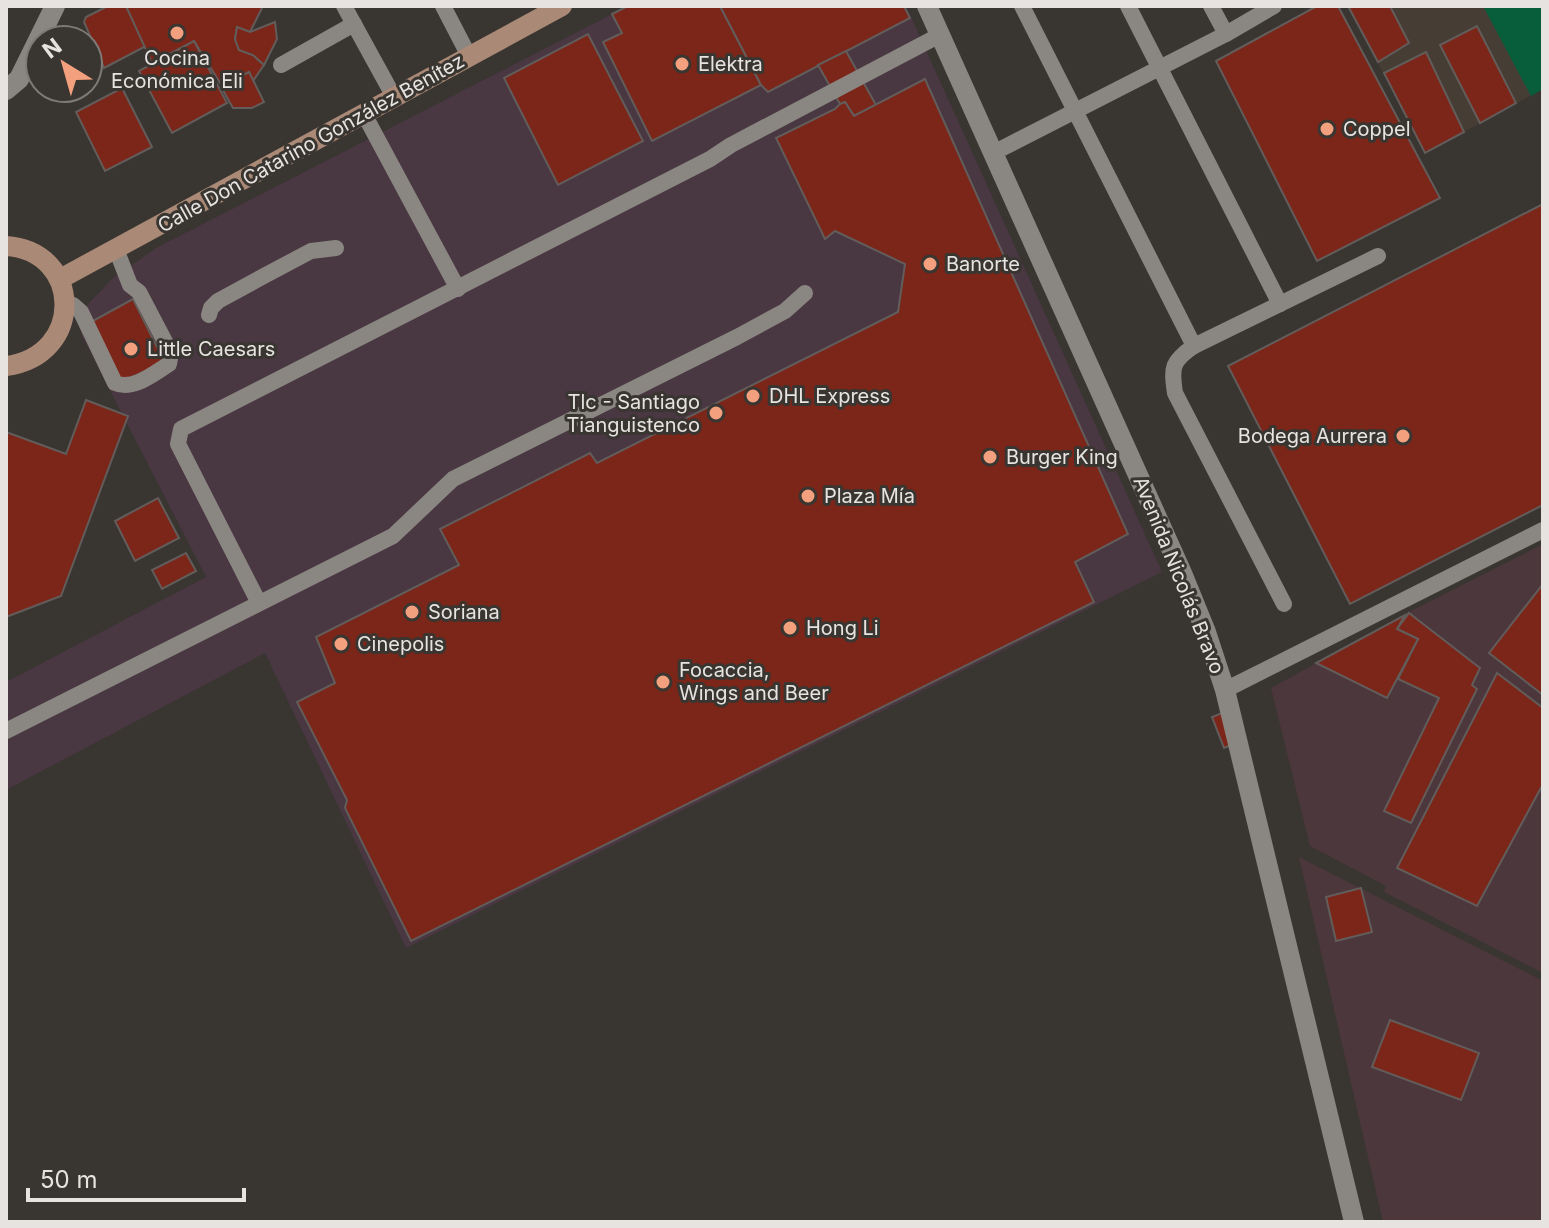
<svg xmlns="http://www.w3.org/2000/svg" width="1549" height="1228" viewBox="0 0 1549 1228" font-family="Inter,sans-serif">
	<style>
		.commercial { fill: #493742 }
		.industrial { fill: #4c373c }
		.built { fill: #463d34 }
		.green { fill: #085e3b }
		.building { fill: #7c261a; stroke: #625c5a; stroke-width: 2 }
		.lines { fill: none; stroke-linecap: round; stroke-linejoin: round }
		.lane { stroke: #8a8681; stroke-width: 16 }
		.street { stroke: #8a8681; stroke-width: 20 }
		.secondary { stroke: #aa8976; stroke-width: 20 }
		.poi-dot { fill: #f2a07e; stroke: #393531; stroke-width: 3 }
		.labels { text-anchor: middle; stroke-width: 6; stroke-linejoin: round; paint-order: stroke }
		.poi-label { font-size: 20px; fill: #e6e3e1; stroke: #393531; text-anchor: start }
		.street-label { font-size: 20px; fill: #e6e3e1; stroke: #393531 }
	</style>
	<rect width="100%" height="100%" fill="#393531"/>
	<polygon class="commercial" points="628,6 906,6 1162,572 406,948 265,653 6,790 6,682 206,577 81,334 87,305 113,278 156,248"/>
	<g class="industrial">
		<polygon points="1543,544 1543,973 1384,892 1386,886 1310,846 1271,688 1413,610"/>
		<polygon points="1299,857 1543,981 1543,1222 1383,1222"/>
	</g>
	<polygon class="built" points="1348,6 1543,6 1543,89 1425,153"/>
	<polygon class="green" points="1483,6 1543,6 1543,89 1531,96"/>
	<g class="building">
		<polygon points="108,6 126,6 146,46 104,68 84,22 86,17"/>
		<polygon points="126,6 263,6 250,32 237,27 235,39 239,50 253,55 264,65 253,81 249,72 222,86 194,41 152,63"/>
		<polygon points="628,6 720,6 761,85 652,141 603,42 622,33 612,14"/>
		<polygon points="720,6 904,6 910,18 768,92 761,85"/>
		<polygon points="1317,6 1338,6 1440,198 1317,261 1216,61"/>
		<polygon points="1348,6 1390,6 1409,43 1378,62"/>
		<polygon points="275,22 277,39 264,65 253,55 239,50 235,39 237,27 250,32"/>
		<polygon points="1477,26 1516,103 1480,123 1440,45"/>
		<polygon points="588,34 643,141 558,185 504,78"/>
		<polygon points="194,41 227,103 172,133 139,71"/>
		<polygon points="846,51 876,105 854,116 845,102 840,104 818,65"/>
		<polygon points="1426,52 1464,132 1425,153 1384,73"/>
		<polygon points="249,72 264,102 252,108 233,108 221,87"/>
		<polygon points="925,79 1128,534 1075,562 1094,602 411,941 345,808 347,800 297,702 335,683 316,637 459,565 440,529 590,453 597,463 898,312 905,264 835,231 825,239 776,138 835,109 840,104 845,102 854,116"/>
		<polygon points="122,88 152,147 105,171 76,112"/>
		<polygon points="1543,204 1543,505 1350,604 1228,366"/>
		<polygon points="133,299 165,363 120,382 91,322"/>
		<polygon points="86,400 128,416 61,596 6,617 6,432 66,454"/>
		<polygon points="158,498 179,538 135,561 115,521"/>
		<polygon points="186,553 196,571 162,589 152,570"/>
		<polygon points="1543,584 1543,695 1489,653"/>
		<polygon points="1409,613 1480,668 1472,685 1477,689 1411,823 1384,811 1439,698 1398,679 1418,639 1397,629"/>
		<polygon points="1405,615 1397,629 1418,639 1387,698 1316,663"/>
		<polygon points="1497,673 1543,708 1543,784 1477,906 1397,868"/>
		<polygon points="1222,713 1234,744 1224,748 1212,717"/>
		<polygon points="1361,888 1372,932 1336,941 1326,897"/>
		<polygon points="1390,1020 1479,1053 1461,1100 1372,1067"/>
	</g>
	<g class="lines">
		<g class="lane">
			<polyline points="344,6 394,97"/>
			<polyline points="443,6 469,56"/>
			<polyline points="1022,6 1194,346"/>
			<polyline points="1128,6 1280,304"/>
			<polyline points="1211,6 1226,34"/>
			<polyline points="281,65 354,24"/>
			<polyline points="364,114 458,289"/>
			<polyline points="993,153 1226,34 1274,6"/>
			<path d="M66 304 73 305 81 312 115 383C133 391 153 374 169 364L171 353 139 292 130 285 116 249"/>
			<polyline points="209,315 211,308 218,301 262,277 311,251 336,248"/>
			<polyline points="259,603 178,444 181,429 710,159 731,145 940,35"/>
			<path d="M1284 604 1175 393C1171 367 1172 361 1194 346L1378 256"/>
			<polyline points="1225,690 1543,530"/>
			<polyline points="6,731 393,536 453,479 737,337 785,311 805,293"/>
		</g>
		<g class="street">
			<polyline points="927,6 1182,573 1206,632 1225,690 1354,1222"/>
			<polyline points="6,90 19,79 55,6"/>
		</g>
		<g class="secondary">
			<path d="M6 246C83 251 85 356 6 366"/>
			<polyline points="60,279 562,6"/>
		</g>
	</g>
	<g class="poi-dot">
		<circle cx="177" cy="33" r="8"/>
		<circle cx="682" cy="64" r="8"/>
		<circle cx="1327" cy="129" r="8"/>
		<circle cx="930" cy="264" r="8"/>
		<circle cx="131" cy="349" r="8"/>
		<circle cx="753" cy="396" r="8"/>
		<circle cx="716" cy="413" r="8"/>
		<circle cx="1403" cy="436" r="8"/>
		<circle cx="990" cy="457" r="8"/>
		<circle cx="808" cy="496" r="8"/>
		<circle cx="412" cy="612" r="8"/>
		<circle cx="790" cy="628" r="8"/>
		<circle cx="341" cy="644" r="8"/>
		<circle cx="663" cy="682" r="8"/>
	</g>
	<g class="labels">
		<g class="poi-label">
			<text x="177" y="65" text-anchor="middle">Cocina<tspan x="177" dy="23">Económica Eli</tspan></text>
			<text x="698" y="71">Elektra</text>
			<text x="1343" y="136">Coppel</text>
			<text x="946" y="271">Banorte</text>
			<text x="147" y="356">Little Caesars</text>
			<text x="769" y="403">DHL Express</text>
			<text x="700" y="409" text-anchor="end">Tlc - Santiago<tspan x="700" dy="23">Tianguistenco</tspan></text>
			<text x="1387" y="443" text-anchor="end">Bodega Aurrera</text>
			<text x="1006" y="464">Burger King</text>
			<text x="824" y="503">Plaza Mía</text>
			<text x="428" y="619">Soriana</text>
			<text x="806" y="635">Hong Li</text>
			<text x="357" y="651">Cinepolis</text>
			<text x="679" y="677">Focaccia,<tspan x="679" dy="23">Wings and Beer</tspan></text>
		</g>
		<g class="street-label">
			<text transform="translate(311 143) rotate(-29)" y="7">Calle Don Catarino González Benítez</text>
			<text transform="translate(1179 575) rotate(68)" y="7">Avenida Nicolás Bravo</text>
		</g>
	</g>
	<rect width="1549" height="1228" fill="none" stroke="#e6e3e1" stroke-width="16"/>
	<g transform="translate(64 64) rotate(323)"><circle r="38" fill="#393531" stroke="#7e7b77" stroke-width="2"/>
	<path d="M0-6L14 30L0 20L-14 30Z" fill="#f2a07e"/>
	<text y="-12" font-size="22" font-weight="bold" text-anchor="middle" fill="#e6e3e1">N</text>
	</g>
	<path d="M28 1188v12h216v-12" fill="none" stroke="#e6e3e1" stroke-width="4"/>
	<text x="40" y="1188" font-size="24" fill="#e6e3e1" stroke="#393531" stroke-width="6" paint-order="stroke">50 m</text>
</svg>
